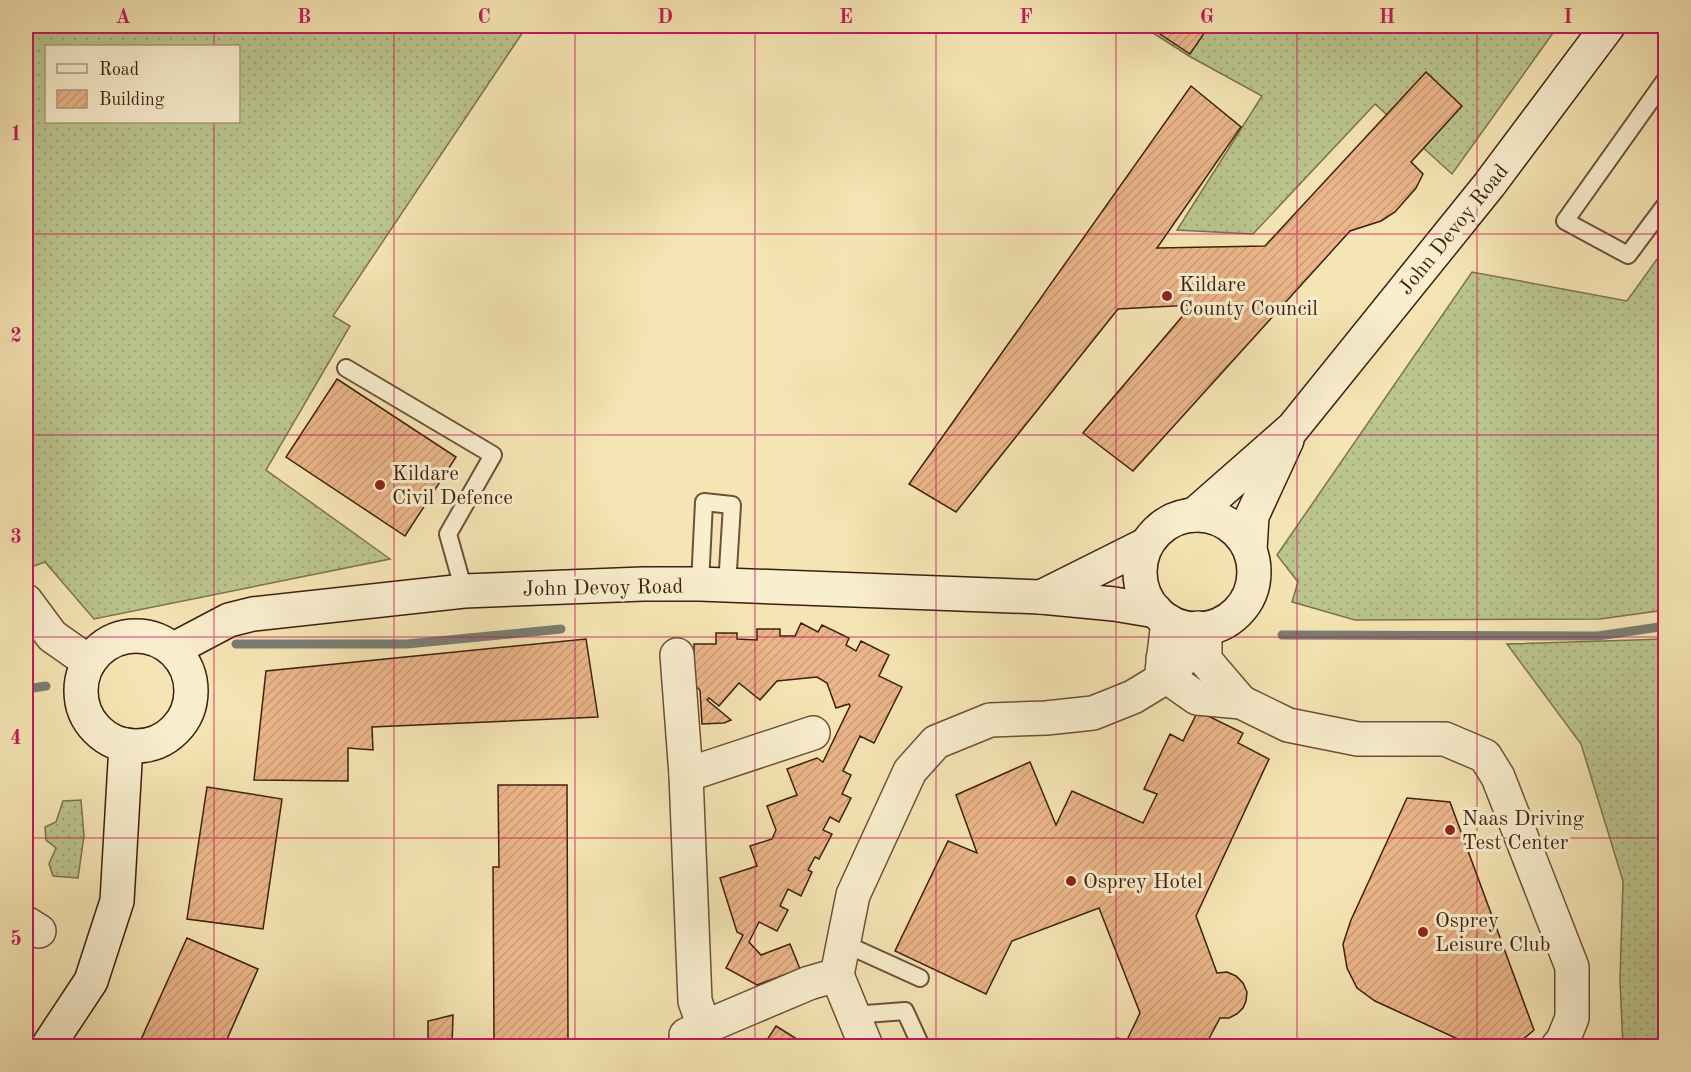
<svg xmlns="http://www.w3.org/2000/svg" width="1691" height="1072" viewBox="0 0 1691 1072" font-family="'Old Standard TT',serif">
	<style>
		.grass { fill: url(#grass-dots); stroke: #7c724e; stroke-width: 1.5; fill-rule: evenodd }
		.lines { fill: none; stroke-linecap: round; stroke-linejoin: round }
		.stream { stroke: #797e74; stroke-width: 9 }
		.building { fill: url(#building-hatch); stroke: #3e1f0f; stroke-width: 1.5 }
		.lane-casing { stroke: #6c5038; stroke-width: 20 }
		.street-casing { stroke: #6c5038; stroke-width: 36 }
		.secondary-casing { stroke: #3e1f0f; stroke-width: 36 }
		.lane { stroke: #f9eece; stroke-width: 16 }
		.street { stroke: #f9eece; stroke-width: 33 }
		.secondary { stroke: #f9eece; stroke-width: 33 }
		.grid { fill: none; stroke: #c2185b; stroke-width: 1.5; stroke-opacity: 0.55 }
		.poi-dot { fill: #8f2418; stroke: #f9eece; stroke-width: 2 }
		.labels { text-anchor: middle; stroke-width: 6; stroke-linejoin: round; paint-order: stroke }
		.street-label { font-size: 21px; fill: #3e1f0f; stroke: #f9eece }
		.poi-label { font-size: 21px; fill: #3e1f0f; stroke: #f9eece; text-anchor: start }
		.neatline { fill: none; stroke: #c2185b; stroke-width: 2 }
		.grid-label { font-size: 20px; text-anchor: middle; font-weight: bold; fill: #c2185b }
	</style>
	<defs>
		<pattern id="grass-dots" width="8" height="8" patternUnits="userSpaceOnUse" patternTransform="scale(1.5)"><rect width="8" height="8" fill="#bbc58e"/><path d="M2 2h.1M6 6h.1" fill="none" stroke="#a2a979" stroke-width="1.8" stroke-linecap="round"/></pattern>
		<pattern id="building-hatch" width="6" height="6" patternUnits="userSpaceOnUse" patternTransform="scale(1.5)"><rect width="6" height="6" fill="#ebb68a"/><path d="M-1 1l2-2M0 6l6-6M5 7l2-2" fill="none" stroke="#cb9c76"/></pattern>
	</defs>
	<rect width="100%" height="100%" fill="#f6e5b4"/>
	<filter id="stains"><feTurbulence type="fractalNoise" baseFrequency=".00333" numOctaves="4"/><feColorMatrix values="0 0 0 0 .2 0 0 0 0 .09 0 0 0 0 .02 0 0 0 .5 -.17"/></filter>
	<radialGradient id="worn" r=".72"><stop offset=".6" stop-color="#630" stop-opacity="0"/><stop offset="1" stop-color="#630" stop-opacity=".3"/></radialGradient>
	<g class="grass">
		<path d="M26 26H527L333 316 350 326 266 470 390 559 94 619 45 562 26 569ZM238 46V122H46V46Z"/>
		<polygon points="1142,26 1558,26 1452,174 1375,104 1253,234 1177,230 1262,96 1189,56"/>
		<polygon points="1665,248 1665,610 1600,619 1355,620 1292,602 1298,582 1277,555 1472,272 1627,301"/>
		<polygon points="1665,639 1665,1046 1623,1046 1620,981 1623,881 1581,744 1507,644"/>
		<polygon points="81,800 84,836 78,878 53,876 49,864 56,848 46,840 45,827 56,822 63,801"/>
	</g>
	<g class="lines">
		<g class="stream">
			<polyline points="1282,635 1598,636 1666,626"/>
			<polyline points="236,644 407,644 561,629"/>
			<polyline points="26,689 46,686"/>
		</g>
	</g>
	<g class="building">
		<polygon points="1148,26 1209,26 1190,54"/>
		<polygon points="1426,72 1462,106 1411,162 1423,174 1416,188 1395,212 1381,221 1350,231 1133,471 1083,433 1192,305 1118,309 956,512 909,484 1191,86 1241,127 1157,248 1265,246"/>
		<polygon points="337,379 456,457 405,536 286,457"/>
		<polygon points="801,623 818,632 822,625 849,638 846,645 856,651 861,641 889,655 879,676 902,687 874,743 860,736 843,771 851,775 842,794 851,798 839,822 830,817 823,830 832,834 819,859 815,857 808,870 812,872 801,896 788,889 780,906 788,910 777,931 759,922 749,942 761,955 790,944 800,969 757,985 726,968 743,935 737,932 720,878 757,866 750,846 772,839 776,830 767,806 797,795 787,769 817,758 823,762 850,706 849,704 836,708 827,683 817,677 777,681 760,700 739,683 719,706 709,698 707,700 731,720 724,723 702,724 700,690 694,685 694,644 716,644 716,633 737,633 737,639 757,640 757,629 780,629 780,636 795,636"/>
		<polygon points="586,639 598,717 372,727 373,750 348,748 348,781 254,780 266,671"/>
		<polygon points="1198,711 1243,733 1238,743 1269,759 1196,916 1217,973 1227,972 1236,976 1243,983 1247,992 1246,1001 1243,1008 1237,1014 1229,1018 1220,1018 1205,1046 1097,1046 1107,1041 1117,1038 1127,1040 1140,1013 1099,908 1012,941 986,994 895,951 948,841 977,853 956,795 1030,762 1056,825 1072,791 1143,823 1157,794 1144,789 1170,734 1183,741"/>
		<polygon points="498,785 567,785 568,1039 494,1039 493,867 499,867"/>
		<polygon points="207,787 282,799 263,929 187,919"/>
		<polygon points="1407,798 1450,802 1534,1030 1515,1046 1473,1046 1375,1001 1357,988 1347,968 1343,944 1351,920"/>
		<polygon points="187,938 258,969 224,1046 138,1046"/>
		<polygon points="453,1015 452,1046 428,1046 428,1021"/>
		<polygon points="776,1026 808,1046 763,1046"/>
		<rect x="502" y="1045" width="68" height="1"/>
	</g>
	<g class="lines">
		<g class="lane-casing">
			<g id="lane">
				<polyline points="1666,79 1565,221 1628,255 1666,204"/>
				<polyline points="346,368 493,455 448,534 464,591"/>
				<polyline points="700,584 704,502 732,505 727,586"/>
				<polyline points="843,943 920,978"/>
				<polyline points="853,1015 905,1011 921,1046"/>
			</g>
		</g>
		<g class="street-casing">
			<g id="street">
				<polyline points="26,601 52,636 89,662"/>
				<polyline points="1205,629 1205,660 1241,702"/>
				<polyline points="677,655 686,775 695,1001 704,1027"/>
				<polyline points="1163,659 1177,684 1197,698 1241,702 1288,725 1358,739 1445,739 1485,756 1498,777 1572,967 1572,1018 1563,1040 1558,1046"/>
				<polyline points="1161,680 1168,621"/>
				<polyline points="686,775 813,733"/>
				<polyline points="26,923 39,931"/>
				<polyline points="687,1046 686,1035 809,983 837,975"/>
				<polyline points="866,1046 837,975 853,895 910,771 936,742 990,720 1046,718 1093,713 1133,697 1161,680 1182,660 1198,628"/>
			</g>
		</g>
		<g class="secondary-casing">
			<g id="secondary">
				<polyline points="1194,515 1293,428 1489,185 1608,26"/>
				<circle cx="1197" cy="572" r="57"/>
				<polyline points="1250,550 1252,516 1287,440"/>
				<polyline points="1041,597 1147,544"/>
				<circle cx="136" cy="691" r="55"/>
				<polyline points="174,649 229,620 253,614 464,591 643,584 700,584 1041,597 1114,604 1156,611"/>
				<polyline points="48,1046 91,981 117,901 126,745"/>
			</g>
		</g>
		<use href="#lane" class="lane"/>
		<use href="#street" class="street"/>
		<use href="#secondary" class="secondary"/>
	</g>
	<path class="grid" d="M214 26V46M394 26V1046M575 26V1046M755 26V1046M936 26V1046M1116 26V1046M1297 26V1046M1477 26V1046M214 122V1046M26 234H1666M26 435H1666M26 637H1666M26 838H1666"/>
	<g class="poi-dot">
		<circle cx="1167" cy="296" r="6"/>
		<circle cx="380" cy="485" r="6"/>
		<circle cx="1450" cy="830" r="6"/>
		<circle cx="1071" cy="881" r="6"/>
		<circle cx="1423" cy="932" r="6"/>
	</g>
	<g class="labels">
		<g class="street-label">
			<text transform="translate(1453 229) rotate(-51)" y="7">John Devoy Road</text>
			<text transform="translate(603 587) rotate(-1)" y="7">John Devoy Road</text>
		</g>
		<g class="poi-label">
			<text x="1179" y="291">Kildare<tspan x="1179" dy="24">County Council</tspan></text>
			<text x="392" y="480">Kildare<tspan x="392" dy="24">Civil Defence</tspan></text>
			<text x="1462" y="825">Naas Driving<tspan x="1462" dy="24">Test Center</tspan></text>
			<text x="1083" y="888">Osprey Hotel</text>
			<text x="1435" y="927">Osprey<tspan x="1435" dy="24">Leisure Club</tspan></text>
		</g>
	</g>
	<rect width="1691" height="1072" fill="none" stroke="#f6e5b4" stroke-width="66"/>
	<rect x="45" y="45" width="195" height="78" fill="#f9eece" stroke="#ae9b82" stroke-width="1.5"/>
	<rect x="57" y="64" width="30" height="9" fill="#f9eece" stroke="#ae9b82" stroke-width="1.5"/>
	<text x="99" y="75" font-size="18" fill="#3e1f0f">Road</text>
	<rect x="57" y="90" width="30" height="18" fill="url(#building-hatch)" stroke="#ae9b82" stroke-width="1.5"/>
	<text x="99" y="105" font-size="18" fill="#3e1f0f">Building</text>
	<rect x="33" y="33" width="1625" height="1006" class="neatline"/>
	<g class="grid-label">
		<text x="123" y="23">A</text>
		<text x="304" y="23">B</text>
		<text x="484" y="23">C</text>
		<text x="665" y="23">D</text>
		<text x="846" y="23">E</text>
		<text x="1026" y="23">F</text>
		<text x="1207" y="23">G</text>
		<text x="1387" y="23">H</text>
		<text x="1568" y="23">I</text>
		<text x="16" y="140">1</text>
		<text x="16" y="342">2</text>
		<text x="16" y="543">3</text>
		<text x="16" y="744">4</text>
		<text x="16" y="945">5</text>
	</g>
	<rect width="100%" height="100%" filter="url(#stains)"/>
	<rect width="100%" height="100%" fill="url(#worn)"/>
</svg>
